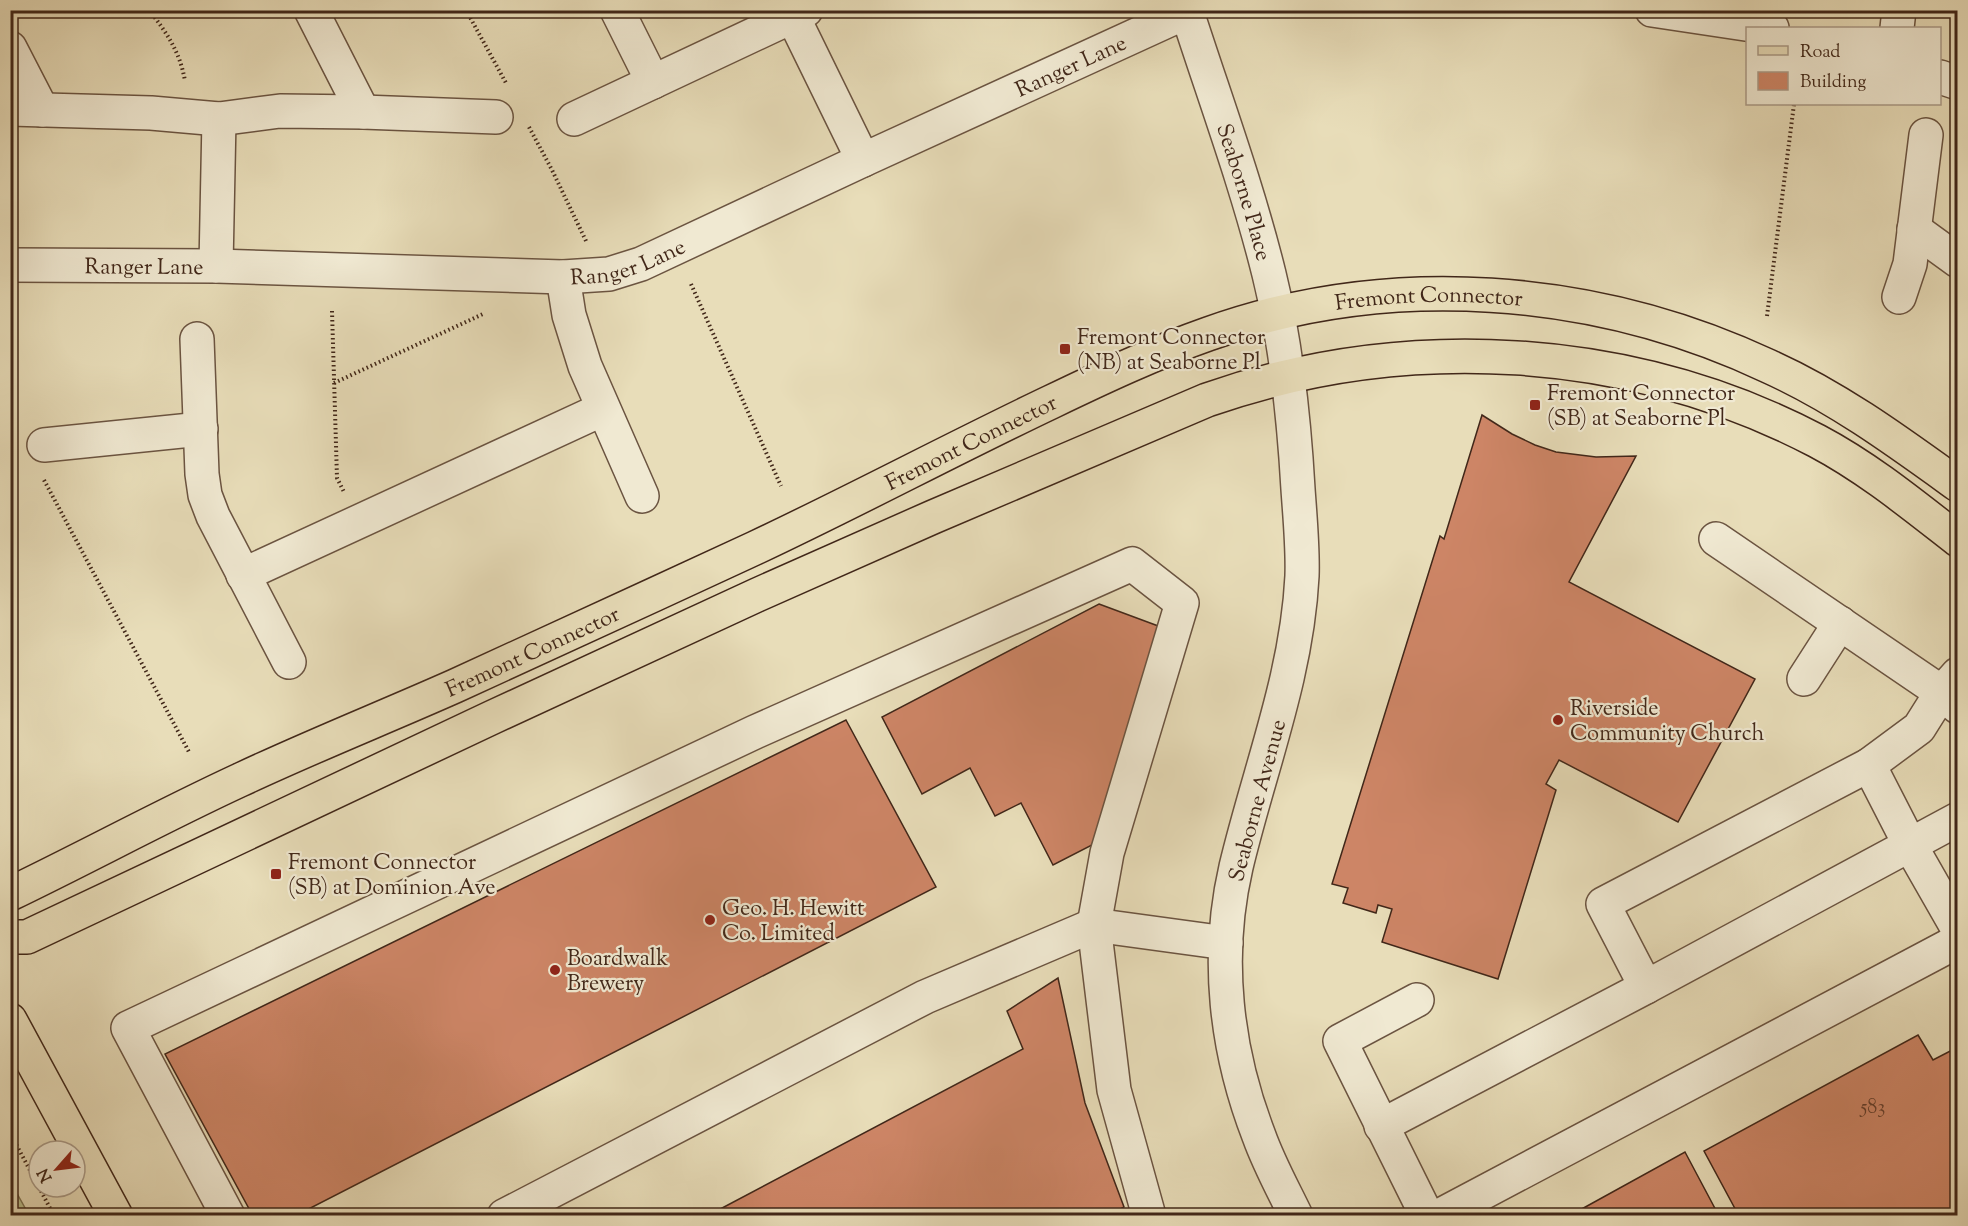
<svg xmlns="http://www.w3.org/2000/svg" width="1968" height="1226" viewBox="0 0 1968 1226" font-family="'Sorts Mill Goudy',serif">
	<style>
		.green { fill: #bbbf8c; stroke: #7e7352; stroke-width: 1.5 }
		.building { fill: #cd8566; stroke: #412719; stroke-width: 1.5 }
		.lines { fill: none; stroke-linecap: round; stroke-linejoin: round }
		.minor-casing { stroke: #6b5441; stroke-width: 36 }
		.major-casing { stroke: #412719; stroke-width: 36 }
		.path { stroke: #412719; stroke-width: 4; stroke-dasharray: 1.5 3; stroke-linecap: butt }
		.minor { stroke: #f0e9d2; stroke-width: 33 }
		.major { stroke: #e8ddb9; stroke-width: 33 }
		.poi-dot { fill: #8f2418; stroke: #f0e9d2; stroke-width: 2 }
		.labels { text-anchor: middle; stroke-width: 4.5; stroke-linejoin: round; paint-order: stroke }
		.number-label { font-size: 20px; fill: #643e2c }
		.street-label { font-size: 22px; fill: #412719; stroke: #f0e9d2 }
		.poi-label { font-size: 22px; fill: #412719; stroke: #f0e9d2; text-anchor: start }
	</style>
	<rect width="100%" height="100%" fill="#e8ddb9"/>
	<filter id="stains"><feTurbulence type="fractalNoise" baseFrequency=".00333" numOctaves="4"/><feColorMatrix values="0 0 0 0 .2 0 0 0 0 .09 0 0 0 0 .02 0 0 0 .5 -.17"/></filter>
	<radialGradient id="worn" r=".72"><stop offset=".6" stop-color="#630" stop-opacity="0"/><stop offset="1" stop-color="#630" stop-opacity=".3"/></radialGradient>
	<polygon class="green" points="10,1181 29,1215 11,1215"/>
	<g class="building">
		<polygon points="1482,415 1512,434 1535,445 1556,452 1596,457 1636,456 1569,582 1755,679 1678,822 1559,760 1546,784 1556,790 1498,979 1382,942 1392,909 1378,905 1376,913 1343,903 1348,888 1332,884 1440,536 1444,539"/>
		<polygon points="1099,604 1169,630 1092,845 1053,865 1021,803 995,816 970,768 922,794 882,717"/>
		<polygon points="846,720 936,887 295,1216 253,1216 165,1054"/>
		<polygon points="1058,978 1085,1103 1124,1207 1108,1216 707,1216 1023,1049 1007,1011"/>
		<polygon points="1918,1035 1933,1060 1958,1047 1958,1216 1739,1216 1704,1151"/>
		<polygon points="1685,1152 1719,1216 1569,1216"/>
	</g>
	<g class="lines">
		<g class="minor-casing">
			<g id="minor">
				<polyline points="311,10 363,112"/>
				<polyline points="617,10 653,82"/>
				<polyline points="1652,10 1772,28"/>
				<path id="s1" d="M1187 12C1215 99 1247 185 1269 274 1286 343 1294 418 1298 489 1300 518 1303 548 1302 576 1297 677 1259 770 1236 867 1215 958 1226 1051 1259 1136 1269 1164 1283 1189 1296 1216"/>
				<polyline points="793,17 863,160"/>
				<polyline points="1897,28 1899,10"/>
				<polyline points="10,48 42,110"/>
				<polyline points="1940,77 1958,83"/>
				<polyline points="10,109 151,113 219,119 280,111 363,112 496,117"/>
				<polyline points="574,119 806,10"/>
				<polyline points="1914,229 1958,261"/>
				<path id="s2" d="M10 265 216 266 563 277 609 274 641 264 863 160 1191 10"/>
				<polyline points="216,266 219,119"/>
				<polyline points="563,277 569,315 585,366 642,496"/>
				<polyline points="1899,297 1910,264 1926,135"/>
				<polyline points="197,339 202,474 205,495 213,516 289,662"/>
				<polyline points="44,445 201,429"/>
				<polyline points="1716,539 1935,688 1958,707"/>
				<polyline points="243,575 603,409"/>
				<polyline points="1804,679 1840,623"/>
				<polyline points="1869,765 1919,728 1941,693 1958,674"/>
				<polyline points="1958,819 1646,987 1603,904 1869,765 1910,845 1958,929"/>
				<polyline points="1417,1000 1340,1041 1427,1216"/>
				<polyline points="1381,1126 1646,987"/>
				<polyline points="228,1216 128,1028 755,732 1132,564 1182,603 1107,853 1094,925 1114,1090 1149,1216"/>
				<polyline points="504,1216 925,997 1094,925 1226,943"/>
				<polyline points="1439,1216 1958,941"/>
			</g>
		</g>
		<g class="major-casing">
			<g id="major">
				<path id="s3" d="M10 894C87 857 162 816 240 780 310 747 383 718 455 686 555 641 655 594 755 548 855 501 952 449 1051 402 1103 377 1154 353 1208 334 1389 269 1595 285 1768 366 1837 397 1897 441 1958 485"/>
				<path d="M10 937H27L493 717 757 595 933 517 1207 400C1405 331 1630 343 1817 441 1868 468 1913 505 1958 540"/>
				<polyline points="10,1020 116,1216"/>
			</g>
		</g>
		<g class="path">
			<path d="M149 10C167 33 180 52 185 81"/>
			<polyline points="466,10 506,83"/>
			<polyline points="529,127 552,170 586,241"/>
			<polyline points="691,284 781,486"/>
			<polyline points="332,311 337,478 344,492"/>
			<polyline points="1767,316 1794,104"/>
			<polyline points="334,383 483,314"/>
			<polyline points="10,416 15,425"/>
			<polyline points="44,480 189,752"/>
			<polyline points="10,1133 39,1187"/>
			<polyline points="39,1187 54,1216"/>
		</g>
		<use href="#minor" class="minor"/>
		<use href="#major" class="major"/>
	</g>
	<g class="poi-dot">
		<rect x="1059" y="343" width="12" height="12" rx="3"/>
		<rect x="1529" y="399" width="12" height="12" rx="3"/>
		<circle cx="1558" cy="720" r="6"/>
		<rect x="270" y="868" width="12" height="12" rx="3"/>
		<circle cx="710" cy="920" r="6"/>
		<circle cx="555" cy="970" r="6"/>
	</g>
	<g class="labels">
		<g class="number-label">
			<text x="1873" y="1113">583</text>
		</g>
		<g class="street-label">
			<text dy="8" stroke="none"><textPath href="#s2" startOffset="1106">Ranger Lane</textPath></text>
			<text dy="8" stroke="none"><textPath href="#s1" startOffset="189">Seaborne Place</textPath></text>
			<text dy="8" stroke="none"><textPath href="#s2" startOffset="620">Ranger Lane</textPath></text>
			<text dy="8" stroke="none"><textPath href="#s2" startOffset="134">Ranger Lane</textPath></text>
			<text dy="8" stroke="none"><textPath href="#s3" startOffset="1548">Fremont Connector</textPath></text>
			<text dy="8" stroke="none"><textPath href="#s3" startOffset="1062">Fremont Connector</textPath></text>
			<text dy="8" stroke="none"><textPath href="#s3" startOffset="576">Fremont Connector</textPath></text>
			<text transform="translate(1256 800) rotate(-75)" y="8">Seaborne Avenue</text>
		</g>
		<g class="poi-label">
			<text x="1077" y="344">Fremont Connector<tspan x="1077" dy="25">(NB) at Seaborne Pl</tspan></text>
			<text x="1547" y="400">Fremont Connector<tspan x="1547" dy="25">(SB) at Seaborne Pl</tspan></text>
			<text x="1570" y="715">Riverside<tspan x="1570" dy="25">Community Church</tspan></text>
			<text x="288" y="869">Fremont Connector<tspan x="288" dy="25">(SB) at Dominion Ave</tspan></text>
			<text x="722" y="915">Geo. H. Hewitt<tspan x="722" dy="25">Co. Limited</tspan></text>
			<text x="567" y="965">Boardwalk<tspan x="567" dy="25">Brewery</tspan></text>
		</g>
	</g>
	<rect width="1968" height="1226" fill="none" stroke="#e8ddb9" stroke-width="36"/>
	<rect x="12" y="12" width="1944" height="1202" fill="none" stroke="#412719" stroke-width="3"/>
	<rect x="18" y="18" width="1932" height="1190" fill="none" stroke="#412719" stroke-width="1.5"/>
	<rect x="1746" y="27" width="195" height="78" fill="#f0e9d2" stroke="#aa9b88" stroke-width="1.5"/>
	<rect x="1758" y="46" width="30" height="9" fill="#e8ddb9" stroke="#aa9b88" stroke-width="1.5"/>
	<text x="1800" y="57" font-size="18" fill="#412719">Road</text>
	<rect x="1758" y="72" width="30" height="18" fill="#cd8566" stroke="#aa9b88" stroke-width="1.5"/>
	<text x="1800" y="87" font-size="18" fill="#412719">Building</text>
	<g transform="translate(57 1169) rotate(242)"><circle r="28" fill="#f0e9d2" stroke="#aa9b88" stroke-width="1.5"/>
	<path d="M0-4.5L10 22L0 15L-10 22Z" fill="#8f2418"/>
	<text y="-9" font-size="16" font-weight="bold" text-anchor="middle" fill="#412719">N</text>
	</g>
	<rect width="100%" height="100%" filter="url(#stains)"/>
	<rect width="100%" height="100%" fill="url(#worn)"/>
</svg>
